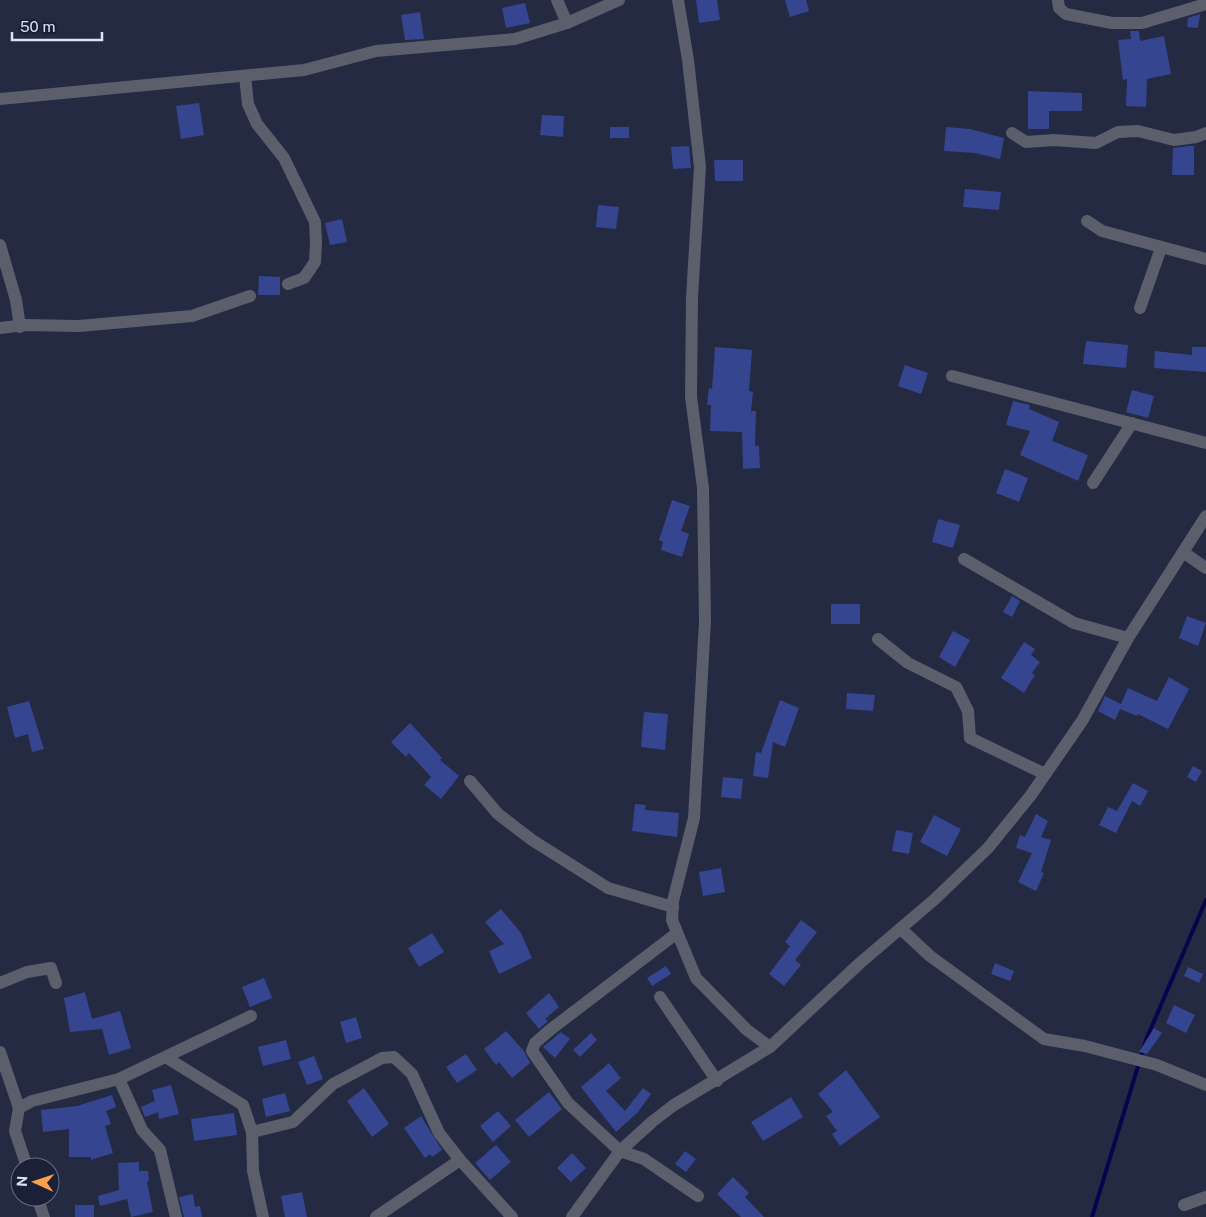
<svg xmlns="http://www.w3.org/2000/svg" width="1206" height="1217" viewBox="0 0 1206 1217" font-family="'Public Sans',sans-serif">
	<style>
		.lines { fill: none; stroke-linecap: round; stroke-linejoin: round }
		.stream { stroke: #09024c; stroke-width: 4 }
		.building { fill: #364590 }
		.street { stroke: #5b5f6c; stroke-width: 12 }
	</style>
	<rect width="100%" height="100%" fill="#232a42"/>
	<g class="lines">
		<polyline class="stream" points="1092,1217 1146,1040 1206,900"/>
	</g>
	<g class="building">
		<polygon points="696,0 717,0 720,20 699,23"/>
		<polygon points="785,0 806,0 809,11 790,17"/>
		<polygon points="525,3 530,23 506,28 502,8"/>
		<polygon points="420,12 424,39 405,40 401,15"/>
		<polygon points="1200,14 1198,28 1187,27 1188,18"/>
		<polygon points="1130,31 1139,31 1140,41 1164,36 1171,74 1147,79 1146,107 1126,106 1127,79 1123,80 1118,40 1131,39"/>
		<polygon points="1028,91 1082,93 1082,111 1049,111 1049,129 1028,129"/>
		<polygon points="199,103 204,135 181,139 176,106"/>
		<polygon points="542,115 564,116 563,137 540,135"/>
		<rect x="610" y="127" width="19" height="11"/>
		<polygon points="946,127 970,129 1004,138 1000,159 975,153 944,151"/>
		<polygon points="689,146 691,168 673,169 671,147"/>
		<polygon points="1189,146 1194,146 1194,175 1172,175 1173,148"/>
		<polygon points="714,160 743,160 743,181 715,181"/>
		<polygon points="965,189 1001,192 999,210 963,207"/>
		<polygon points="598,205 619,207 616,229 596,227"/>
		<polygon points="342,219 347,242 330,245 325,223"/>
		<polygon points="259,276 280,277 280,295 258,295"/>
		<polygon points="1086,341 1128,345 1126,368 1083,364"/>
		<polygon points="715,347 752,350 749,391 753,392 751,411 756,411 755,446 759,446 760,468 743,469 742,432 710,431 711,405 707,405 709,388 712,389"/>
		<polygon points="1192,347 1206,347 1206,372 1154,368 1155,351 1192,355"/>
		<polygon points="905,365 928,373 921,394 898,386"/>
		<polygon points="1132,390 1154,396 1148,418 1126,412"/>
		<polygon points="1013,401 1030,405 1029,409 1059,422 1052,441 1088,455 1078,481 1020,455 1030,431 1006,425"/>
		<polygon points="1005,469 1028,478 1019,502 996,493"/>
		<polygon points="672,500 690,506 681,531 689,534 682,557 661,550 663,542 659,540"/>
		<polygon points="938,519 960,525 953,548 932,542"/>
		<polygon points="1012,596 1020,601 1012,617 1003,612"/>
		<rect x="831" y="604" width="29" height="20"/>
		<polygon points="1187,616 1206,623 1198,646 1179,638"/>
		<polygon points="953,631 970,640 955,667 939,657"/>
		<polygon points="1024,642 1035,649 1031,655 1040,662 1032,673 1035,675 1024,693 1001,678"/>
		<polygon points="1169,677 1189,689 1168,729 1138,714 1137,716 1120,709 1115,720 1098,711 1105,696 1121,704 1128,688 1157,701"/>
		<polygon points="847,693 875,695 873,711 846,709"/>
		<polygon points="780,700 799,708 785,747 773,742 768,778 753,776 756,752 761,753"/>
		<polygon points="29,701 44,749 32,752 28,734 15,738 7,707"/>
		<polygon points="644,712 668,714 665,750 641,747"/>
		<polygon points="410,723 442,758 440,760 459,776 441,799 424,785 431,777 409,753 406,757 391,742"/>
		<polygon points="1193,766 1202,771 1196,782 1187,777"/>
		<polygon points="723,777 743,779 741,799 721,797"/>
		<polygon points="1133,783 1148,791 1140,806 1132,801 1116,833 1099,825 1108,807 1117,811"/>
		<polygon points="635,804 646,805 645,810 679,813 677,837 632,831"/>
		<polygon points="1036,814 1048,821 1041,837 1051,840 1041,872 1044,873 1036,891 1018,882 1032,853 1016,848 1020,835 1025,837"/>
		<polygon points="934,815 961,829 947,856 920,842"/>
		<polygon points="896,830 913,833 909,854 892,851"/>
		<polygon points="721,868 725,892 703,896 699,872"/>
		<polygon points="501,909 521,933 532,958 499,974 489,951 504,944 485,922"/>
		<polygon points="801,920 817,932 795,960 801,965 784,986 769,974 790,946 785,942"/>
		<polygon points="432,933 444,952 419,967 408,948"/>
		<polygon points="995,963 1014,971 1010,981 991,974"/>
		<polygon points="666,966 671,974 652,986 647,978"/>
		<polygon points="1188,967 1203,974 1199,983 1184,976"/>
		<polygon points="264,978 272,998 250,1007 242,987"/>
		<polygon points="85,992 92,1019 120,1011 131,1048 109,1055 102,1029 70,1032 64,998"/>
		<polygon points="549,993 559,1007 545,1019 548,1021 539,1029 526,1013"/>
		<polygon points="1174,1005 1195,1015 1186,1033 1166,1023"/>
		<polygon points="356,1017 362,1038 346,1043 340,1022"/>
		<polygon points="1154,1028 1162,1033 1147,1054 1139,1052"/>
		<polygon points="506,1031 524,1051 530,1063 512,1078 499,1062 496,1065 484,1049"/>
		<polygon points="561,1032 570,1039 555,1058 543,1047"/>
		<polygon points="591,1033 597,1040 580,1057 573,1050"/>
		<polygon points="286,1040 291,1059 263,1066 258,1047"/>
		<polygon points="466,1054 477,1070 457,1083 446,1067"/>
		<polygon points="314,1056 323,1079 307,1085 298,1062"/>
		<polygon points="609,1063 621,1078 606,1091 625,1111 643,1088 651,1094 638,1112 616,1132 581,1087"/>
		<polygon points="846,1070 880,1117 840,1146 832,1134 837,1131 826,1116 833,1112 818,1094"/>
		<polygon points="171,1085 179,1114 159,1119 158,1112 145,1117 141,1107 155,1101 152,1090"/>
		<polygon points="364,1088 389,1124 372,1137 347,1101"/>
		<polygon points="549,1092 562,1109 529,1137 515,1120"/>
		<polygon points="285,1093 290,1111 266,1117 262,1099"/>
		<polygon points="112,1095 116,1107 106,1111 111,1124 105,1126 113,1153 91,1160 91,1157 69,1157 69,1129 43,1132 41,1110 77,1106"/>
		<polygon points="791,1097 803,1117 763,1141 751,1122"/>
		<polygon points="498,1111 511,1126 493,1142 480,1126"/>
		<polygon points="234,1113 237,1135 194,1141 191,1119"/>
		<polygon points="421,1116 442,1150 432,1157 430,1154 425,1158 404,1128"/>
		<polygon points="496,1145 511,1162 490,1180 475,1163"/>
		<polygon points="685,1151 696,1159 686,1172 675,1164"/>
		<polygon points="572,1153 586,1168 571,1182 557,1168"/>
		<polygon points="139,1162 139,1171 148,1171 149,1181 147,1182 153,1212 131,1217 127,1199 100,1206 98,1196 119,1190 118,1163"/>
		<polygon points="733,1177 749,1193 745,1197 764,1217 741,1217 717,1194"/>
		<polygon points="302,1192 307,1217 285,1217 281,1196"/>
		<polygon points="193,1194 195,1207 200,1206 202,1217 184,1217 179,1197"/>
		<rect x="75" y="1205" width="19" height="12"/>
	</g>
	<g class="lines">
		<g class="street">
			<polyline points="557,0 567,23"/>
			<polyline points="678,0 688,60 700,167 692,297 691,397 703,488 705,621 694,818 673,901 672,920 696,978 747,1030 770,1047"/>
			<polyline points="1058,0 1059,8 1066,14 1112,23 1142,23 1206,4"/>
			<polyline points="245,76 248,104 257,124 284,158 315,222 316,242 315,262 304,278 288,284"/>
			<polyline points="0,99 304,70 376,51 515,39 567,23 619,0"/>
			<polyline points="1012,133 1026,142 1054,140 1096,143 1118,132 1138,131 1174,140 1196,137 1206,133"/>
			<polyline points="1087,221 1102,231 1206,259"/>
			<polyline points="0,245 16,300 20,327"/>
			<polyline points="1140,308 1161,248"/>
			<polyline points="0,328 25,325 79,326 192,316 250,296"/>
			<polyline points="952,376 1206,443"/>
			<polyline points="1093,483 1132,423"/>
			<polyline points="1183,552 1206,568"/>
			<polyline points="964,559 1074,623 1128,638"/>
			<polyline points="878,639 908,663 956,687 968,711 970,738 1045,774"/>
			<polyline points="470,781 498,814 532,840 608,888 673,907"/>
			<polyline points="901,929 930,956 1044,1039 1085,1046 1157,1065 1206,1085"/>
			<polyline points="677,933 550,1030 535,1043 532,1051 568,1103 620,1151 644,1159 698,1196"/>
			<polyline points="0,983 27,972 51,968 56,983"/>
			<polyline points="660,997 717,1081"/>
			<polyline points="0,1052 19,1108"/>
			<polyline points="167,1058 243,1105 252,1132 253,1171 263,1217"/>
			<polyline points="119,1079 142,1130 160,1150 176,1217"/>
			<polyline points="252,1132 293,1122 333,1084 382,1058 394,1057 412,1074 439,1133 460,1160 512,1217"/>
			<polyline points="27,1167 15,1131 19,1108 32,1101 119,1079 251,1016"/>
			<polyline points="37,1197 44,1217"/>
			<polyline points="1184,1205 1206,1197"/>
			<polyline points="376,1217 460,1160"/>
			<polyline points="572,1217 620,1151 653,1121 674,1105 770,1047 860,963 935,899 988,848 1031,795 1082,721 1128,638 1206,516"/>
		</g>
	</g>
	<g transform="translate(35 1182) rotate(273)"><circle r="24" fill="#1a2038" stroke="#686e83"/>
	<path d="M0-4L9 19L0 12L-9 19Z" fill="#f9a04c"/>
	<text y="-8" font-size="14" font-weight="bold" text-anchor="middle" fill="#dde3f3">N</text>
	</g>
	<path d="M12 32v8h90v-8" fill="none" stroke="#dde3f3" stroke-width="2.5"/>
	<text x="20" y="32" font-size="15" fill="#dde3f3" stroke="#1a2038" stroke-width="4" paint-order="stroke">50 m</text>
</svg>
